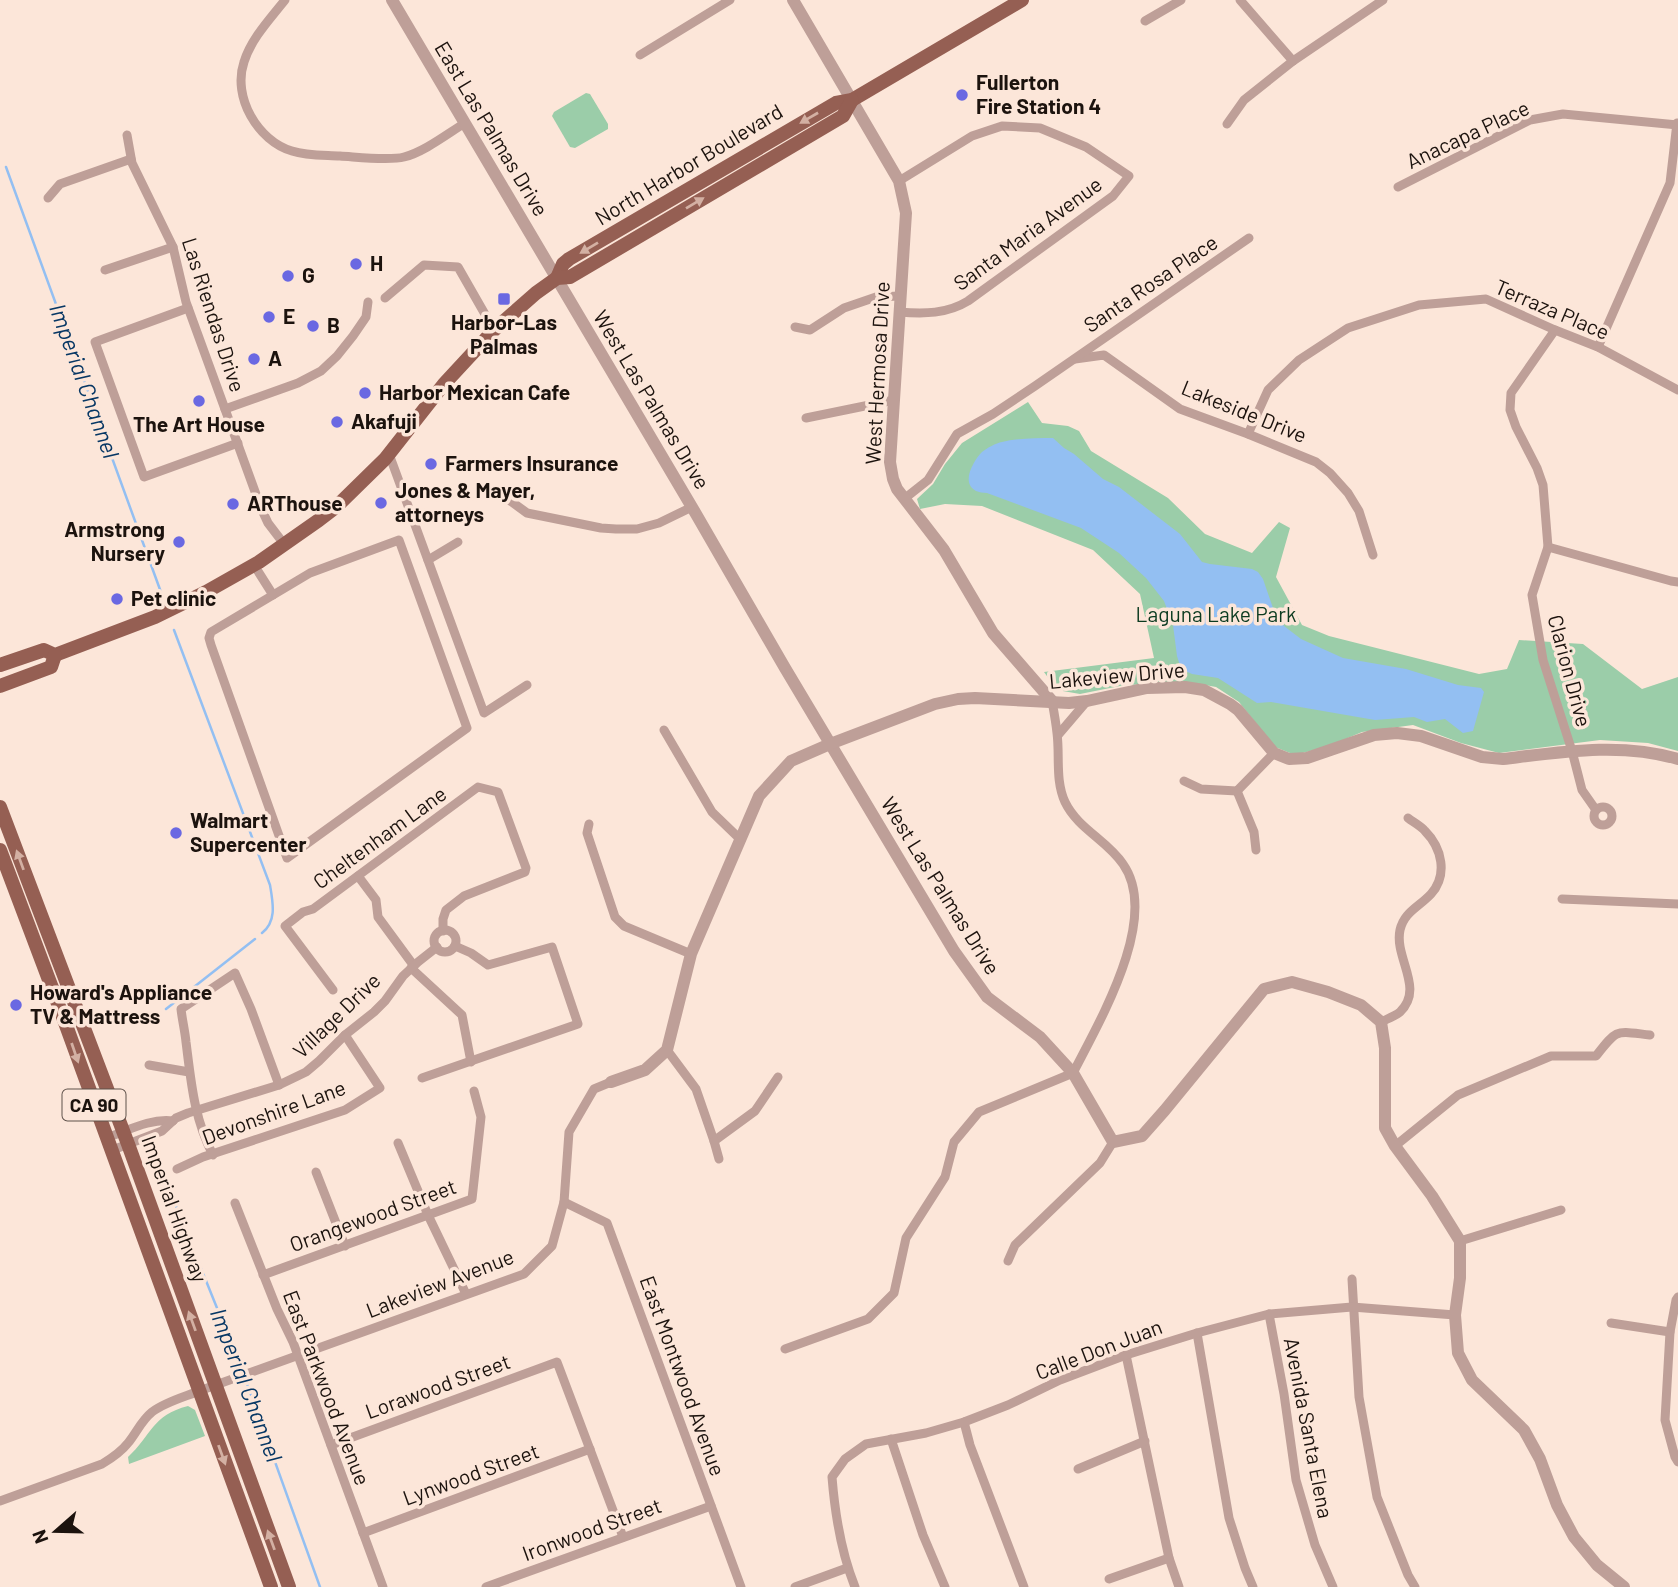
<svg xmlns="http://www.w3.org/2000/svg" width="1678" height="1587" viewBox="0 0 1678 1587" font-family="Barlow,sans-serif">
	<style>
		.green { fill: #9bcda9 }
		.water { fill: #93bff2 }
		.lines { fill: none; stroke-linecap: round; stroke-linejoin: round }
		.stream { stroke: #93bff2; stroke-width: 2.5 }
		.minor { stroke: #be9f98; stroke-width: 9 }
		.tertiary { stroke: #be9f98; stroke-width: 12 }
		.primary { stroke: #955f53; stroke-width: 14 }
		.oneway { fill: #d3b0a3 }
		.poi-dot { fill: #6a68e2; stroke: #fce6d9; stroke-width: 2.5 }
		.labels { text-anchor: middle; stroke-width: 7; stroke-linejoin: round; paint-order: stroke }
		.shield { fill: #fce6d9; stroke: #5f524b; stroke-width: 2 }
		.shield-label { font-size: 19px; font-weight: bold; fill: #1c130e }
		.poi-label { font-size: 21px; font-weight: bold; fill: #1c130e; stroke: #fce6d9; text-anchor: start }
		.street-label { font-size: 21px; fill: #1c130e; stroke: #fce6d9 }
		.park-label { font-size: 21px; fill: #0c3b20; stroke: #fce6d9 }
		.water-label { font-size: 23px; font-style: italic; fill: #073764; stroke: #fce6d9 }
	</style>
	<rect width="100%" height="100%" fill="#fce6d9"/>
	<g class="green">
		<polygon points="586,93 590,94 608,124 608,129 575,148 570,147 552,116 554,112"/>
		<polygon points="1028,402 1042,423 1068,426 1079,431 1091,451 1168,498 1205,534 1252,553 1279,522 1290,528 1276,577 1302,625 1329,636 1479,674 1507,669 1519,640 1583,644 1642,689 1678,677 1678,751 1648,743 1600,740 1499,753 1461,743 1413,725 1362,732 1329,746 1295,755 1275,747 1239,702 1216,687 1194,683 1125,685 1080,694 1057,690 1044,672 1154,658 1140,594 1093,550 982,506 945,504 920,509 917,499 933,484 945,464 962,443"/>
		<path d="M188 1406 195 1410 205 1436 129 1464 128 1457C151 1436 152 1415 188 1406Z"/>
	</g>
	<path class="water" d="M1053 438 1064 448 1074 454 1103 479 1119 487 1180 534 1202 562 1210 564 1252 569 1258 572 1263 579 1274 611 1284 626 1301 639 1343 658 1406 669 1458 685 1481 688 1484 692 1473 731 1463 733 1445 719 1427 722 1414 717 1375 720 1271 702 1257 703 1218 678 1192 674 1181 669 1177 656 1173 625 1164 601 1146 578 1119 553 1081 528 987 493C983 493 979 492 976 491 960 483 974 460 982 452 987 448 996 443 1002 442 1018 438 1037 438 1053 438Z"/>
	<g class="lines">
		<g class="stream">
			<polyline points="6,167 162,595"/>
			<path d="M174 630 270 885C273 903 277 921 262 933"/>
			<polyline points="166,1009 255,939"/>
			<polyline points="167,1184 242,1370 320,1587"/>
		</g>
		<g class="minor">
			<path d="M285 0C270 19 251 39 244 62 232 97 258 141 292 151 307 156 325 155 340 156 357 157 389 161 404 157 424 152 447 134 465 123"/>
			<polyline points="1240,0 1293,61"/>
			<polyline points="1145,21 1181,0"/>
			<polyline points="640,55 730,0"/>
			<polyline points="1227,124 1244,100 1293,61 1383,0"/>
			<polyline points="127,135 132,163 173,247 186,302 261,508 268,523 284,544"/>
			<polyline points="1398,187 1530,120 1563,114 1678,125"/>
			<polyline points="48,198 60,184 131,159"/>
			<polyline points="105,270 173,247"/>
			<polyline points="385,298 424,265 458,267 494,330"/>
			<polyline points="188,308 95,342 144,477 238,443"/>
			<path d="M899 312C924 314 947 314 968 301L1113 196 1129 176 1086 147 1040 128 1002 126 972 136 899 181"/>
			<polyline points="795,327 810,330 844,308 876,297 900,296"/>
			<polyline points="1555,330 1511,393 1510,410 1516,427 1537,468 1543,485 1548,547 1532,595 1543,660 1572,751 1582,790 1596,810"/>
			<polyline points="1598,347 1670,183 1677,123"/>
			<polyline points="1075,359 1104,355 1180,409 1248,434 1316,462 1330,473 1348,493 1359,511 1373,555"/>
			<polyline points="225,409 298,383 321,371 337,356 353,336 366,317 368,302"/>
			<polyline points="806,418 894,400"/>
			<polyline points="1248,434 1268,390 1299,360 1348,328 1419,305 1486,299 1555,330 1598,347 1678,390"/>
			<polyline points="389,454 484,713 527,685"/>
			<polyline points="904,499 928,480 957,434 993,414 1035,386 1249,238"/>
			<polyline points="509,500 527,513 601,528 616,529 637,529 659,523 692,507"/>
			<polygon points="399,540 467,728 287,858 211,645 209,638 211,632 310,573"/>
			<polyline points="1548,547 1671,581 1678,582"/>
			<polyline points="428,560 458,542"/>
			<polyline points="254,565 273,595"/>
			<polyline points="664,730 712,812 741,840"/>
			<polyline points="1058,735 1087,701"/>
			<polyline points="1184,781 1201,789 1237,791 1274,753"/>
			<polyline points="1237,791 1254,832 1256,850"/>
			<circle cx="1603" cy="816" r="9"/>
			<polyline points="589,824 587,833 615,917 624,926 691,954"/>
			<polyline points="358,876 376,900 378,917 414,966"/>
			<polyline points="1562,899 1678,904"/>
			<circle cx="445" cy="941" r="11"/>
			<polyline points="411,968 462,1015 471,1062"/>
			<polyline points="333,990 285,926 303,912 313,909 478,787 498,792 526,868 525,872 464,896 446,910 443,919 443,931"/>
			<path d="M1381 1022C1387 1019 1395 1016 1400 1012 1425 988 1394 958 1400 930 1404 912 1419 907 1431 894 1448 875 1442 848 1425 831 1421 826 1413 822 1408 818"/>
			<polyline points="667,1050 696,1089 714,1141 755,1111 778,1077"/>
			<polyline points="149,1065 189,1072"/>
			<polyline points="422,1078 578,1024 552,947 488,965 471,953 455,946"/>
			<path d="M106 1138C127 1131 150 1118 173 1121"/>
			<polyline points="714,1141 719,1159"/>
			<polyline points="398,1143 428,1215 466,1294"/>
			<path d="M1395 1146 1458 1095 1551 1056H1596C1618 1028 1615 1031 1650 1035"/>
			<polyline points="110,1151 162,1131 176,1118 188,1113 279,1085 306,1072 319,1061 345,1035 374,1012 385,1001 403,976 418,962 437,947"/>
			<path d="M213 1155C194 1119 191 1081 186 1042 185 1031 182 1019 181 1009L235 973 251 1009 279 1085"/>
			<polyline points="177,1169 203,1157 345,1110 380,1088 345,1035"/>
			<polyline points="316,1172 345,1246"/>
			<polyline points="564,1202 607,1223 741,1587"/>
			<polyline points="235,1203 277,1309 293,1342 383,1587"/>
			<polyline points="1460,1241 1561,1210"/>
			<polyline points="1008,1261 1015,1245 1100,1163 1113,1142"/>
			<polyline points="263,1275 472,1199 481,1117 474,1091"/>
			<polyline points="1352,1279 1359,1397 1377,1497 1408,1575 1415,1587"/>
			<polyline points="1678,1297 1676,1300 1670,1332 1665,1420 1675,1457 1678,1462"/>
			<polyline points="1269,1314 1284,1394 1296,1480 1315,1545 1333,1587"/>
			<polyline points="1611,1323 1670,1332"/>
			<polyline points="1197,1333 1229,1518 1245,1568 1253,1587"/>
			<path d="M785 1349 868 1319 894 1293 906 1238 945 1177 954 1142 979 1112 1073 1073C1099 1022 1161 918 1123 864 1107 840 1078 829 1065 802 1055 780 1060 756 1057 733 1056 723 1054 712 1052 701"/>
			<polyline points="1126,1355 1169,1558 1179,1587"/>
			<polyline points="964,1422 970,1445 1024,1587"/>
			<polyline points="891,1439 923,1535 945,1587"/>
			<polyline points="331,1445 557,1362 623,1537"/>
			<polyline points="1078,1469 1145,1441"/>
			<path d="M0 1501 102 1464C112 1458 121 1452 128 1443 137 1432 141 1421 152 1412 165 1402 184 1397 199 1391L524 1274 552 1246 564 1202 569 1132 594 1089 611 1082"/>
			<polyline points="363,1533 590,1449"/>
			<polyline points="1109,1579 1169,1558"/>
			<polyline points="486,1587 711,1506"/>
			<polyline points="795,1587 847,1568"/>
			<path d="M855 1587C841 1552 835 1515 832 1477L845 1459 866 1444 926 1433 964 1422 1008 1405 1060 1380 1126 1355 1197 1333 1269 1314 1352 1307 1455 1315"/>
		</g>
		<g class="tertiary">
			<polyline points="392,0 696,514 785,668 954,951 987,997 1040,1037 1073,1073 1113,1142 1142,1136 1165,1110 1264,989 1292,982 1328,992 1361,1005 1381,1022 1385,1048 1385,1128 1395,1146 1432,1196 1460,1241 1460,1278 1455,1315 1458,1353 1472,1380 1524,1430 1540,1459 1557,1505 1574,1537 1597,1565 1624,1587"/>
			<polyline points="793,0 899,181 906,213 890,462 893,479 897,489 944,550 993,633 1052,701"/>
			<path d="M611 1082 645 1070 667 1050 691 954 759 796 791 761 830 744 935 704 958 699 975 698 1069 703 1087 701 1147 688 1185 687 1204 690 1230 704 1238 710 1274 753 1289 759 1307 758 1374 735 1397 733 1421 736 1482 757 1503 759C1561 752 1621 742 1678 759"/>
		</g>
		<g class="primary">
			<polyline points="557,278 563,264 569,259 836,103 852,100 1022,0"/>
			<polyline points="0,665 44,650 55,655 155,617 206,592 259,562 319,520 336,507 385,459 444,384 494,330 536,293 557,278 570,277 843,116 852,100"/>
			<polyline points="0,686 51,667 55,655"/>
			<polyline points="0,807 128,1144 289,1587"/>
			<polyline points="0,850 63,1017 271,1587"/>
		</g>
	</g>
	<defs><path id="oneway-solid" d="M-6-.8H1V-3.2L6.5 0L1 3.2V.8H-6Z" transform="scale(1.75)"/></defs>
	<g class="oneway">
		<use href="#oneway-solid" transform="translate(809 118) rotate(150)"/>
		<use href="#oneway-solid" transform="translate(695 203) rotate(-31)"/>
		<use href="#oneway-solid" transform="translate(589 248) rotate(149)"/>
		<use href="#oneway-solid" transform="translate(20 860) rotate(-110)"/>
		<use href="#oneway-solid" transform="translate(75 1053) rotate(71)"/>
		<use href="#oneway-solid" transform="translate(192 1321) rotate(-110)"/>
		<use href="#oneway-solid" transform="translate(222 1455) rotate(70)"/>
		<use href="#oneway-solid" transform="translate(271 1540) rotate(-110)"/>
	</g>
	<g class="poi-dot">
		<circle cx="962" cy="95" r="7"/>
		<circle cx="356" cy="264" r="7"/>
		<circle cx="288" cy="276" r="7"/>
		<rect x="497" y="292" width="14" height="14" rx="3.5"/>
		<circle cx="269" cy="317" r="7"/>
		<circle cx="313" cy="326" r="7"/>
		<circle cx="254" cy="359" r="7"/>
		<circle cx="365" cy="393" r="7"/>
		<circle cx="199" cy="401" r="7"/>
		<circle cx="337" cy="422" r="7"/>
		<circle cx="431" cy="464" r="7"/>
		<circle cx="381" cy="503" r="7"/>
		<circle cx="233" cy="504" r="7"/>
		<circle cx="179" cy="542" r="7"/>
		<circle cx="117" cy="599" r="7"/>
		<circle cx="176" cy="833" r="7"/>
		<circle cx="16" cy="1005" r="7"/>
	</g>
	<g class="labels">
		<rect class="shield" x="62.5" y="1089.5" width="63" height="31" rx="5"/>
		<g class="shield-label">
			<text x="94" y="1112">CA 90</text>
		</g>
		<g class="poi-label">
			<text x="976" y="90">Fullerton<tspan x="976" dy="24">Fire Station 4</tspan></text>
			<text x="370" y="271">H</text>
			<text x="302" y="283">G</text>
			<text x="283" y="324">E</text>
			<text x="504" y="330" text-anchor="middle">Harbor-Las<tspan x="504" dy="24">Palmas</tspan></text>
			<text x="327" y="333">B</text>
			<text x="268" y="366">A</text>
			<text x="379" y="400">Harbor Mexican Cafe</text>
			<text x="351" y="429">Akafuji</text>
			<text x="199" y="432" text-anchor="middle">The Art House</text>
			<text x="445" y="471">Farmers Insurance</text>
			<text x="395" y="498">Jones &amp; Mayer,<tspan x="395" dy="24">attorneys</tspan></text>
			<text x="247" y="511">ARThouse</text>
			<text x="165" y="537" text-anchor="end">Armstrong<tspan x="165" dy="24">Nursery</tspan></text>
			<text x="131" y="606">Pet clinic</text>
			<text x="190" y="828">Walmart<tspan x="190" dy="24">Supercenter</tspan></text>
			<text x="30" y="1000">Howard's Appliance<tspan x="30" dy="24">TV &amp; Mattress</tspan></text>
		</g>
		<g class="street-label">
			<text transform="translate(491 129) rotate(59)" y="7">East Las Palmas Drive</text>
			<text transform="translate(1468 135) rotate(-25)" y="7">Anacapa Place</text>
			<text transform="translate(689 165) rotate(-31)" y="7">North Harbor Boulevard</text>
			<text transform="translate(1028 234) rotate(-36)" y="7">Santa Maria Avenue</text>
			<text transform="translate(1151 284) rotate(-34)" y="7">Santa Rosa Place</text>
			<text transform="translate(1552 310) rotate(23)" y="7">Terraza Place</text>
			<text transform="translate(213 315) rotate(72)" y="7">Las Riendas Drive</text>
			<text transform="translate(878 373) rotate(-87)" y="7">West Hermosa Drive</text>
			<text transform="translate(651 400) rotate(59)" y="7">West Las Palmas Drive</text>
			<text transform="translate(1244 412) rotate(22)" y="7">Lakeside Drive</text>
			<text transform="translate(1569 671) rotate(75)" y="7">Clarion Drive</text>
			<text transform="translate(1117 676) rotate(-5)" y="7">Lakeview Drive</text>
			<text transform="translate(380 838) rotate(-36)" y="7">Cheltenham Lane</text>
			<text transform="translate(940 886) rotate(58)" y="7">West Las Palmas Drive</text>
			<text transform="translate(337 1016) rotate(-44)" y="7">Village Drive</text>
			<text transform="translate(274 1113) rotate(-20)" y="7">Devonshire Lane</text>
			<text transform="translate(174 1209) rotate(70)" y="7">Imperial Highway</text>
			<text transform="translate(373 1216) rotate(-20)" y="7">Orangewood Street</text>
			<text transform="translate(440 1284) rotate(-21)" y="7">Lakeview Avenue</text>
			<text transform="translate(1099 1350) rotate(-21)" y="7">Calle Don Juan</text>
			<text transform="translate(682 1376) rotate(70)" y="7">East Montwood Avenue</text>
			<text transform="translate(438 1387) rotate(-20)" y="7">Lorawood Street</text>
			<text transform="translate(326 1388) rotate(69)" y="7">East Parkwood Avenue</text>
			<text transform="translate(1308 1428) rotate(79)" y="7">Avenida Santa Elena</text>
			<text transform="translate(471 1475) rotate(-20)" y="7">Lynwood Street</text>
			<text transform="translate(592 1530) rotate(-20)" y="7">Ironwood Street</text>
		</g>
		<g class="park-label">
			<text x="1216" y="622">Laguna Lake Park</text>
		</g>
		<g class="water-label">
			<text transform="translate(84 381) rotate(70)" y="8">Imperial Channel</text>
			<text transform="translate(246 1385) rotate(69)" y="8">Imperial Channel</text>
		</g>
	</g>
	<g transform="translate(56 1531) rotate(250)" stroke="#fce6d9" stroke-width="5" paint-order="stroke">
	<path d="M0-5L12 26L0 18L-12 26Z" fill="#1c130e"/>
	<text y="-10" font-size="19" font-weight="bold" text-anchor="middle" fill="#1c130e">N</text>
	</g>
</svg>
